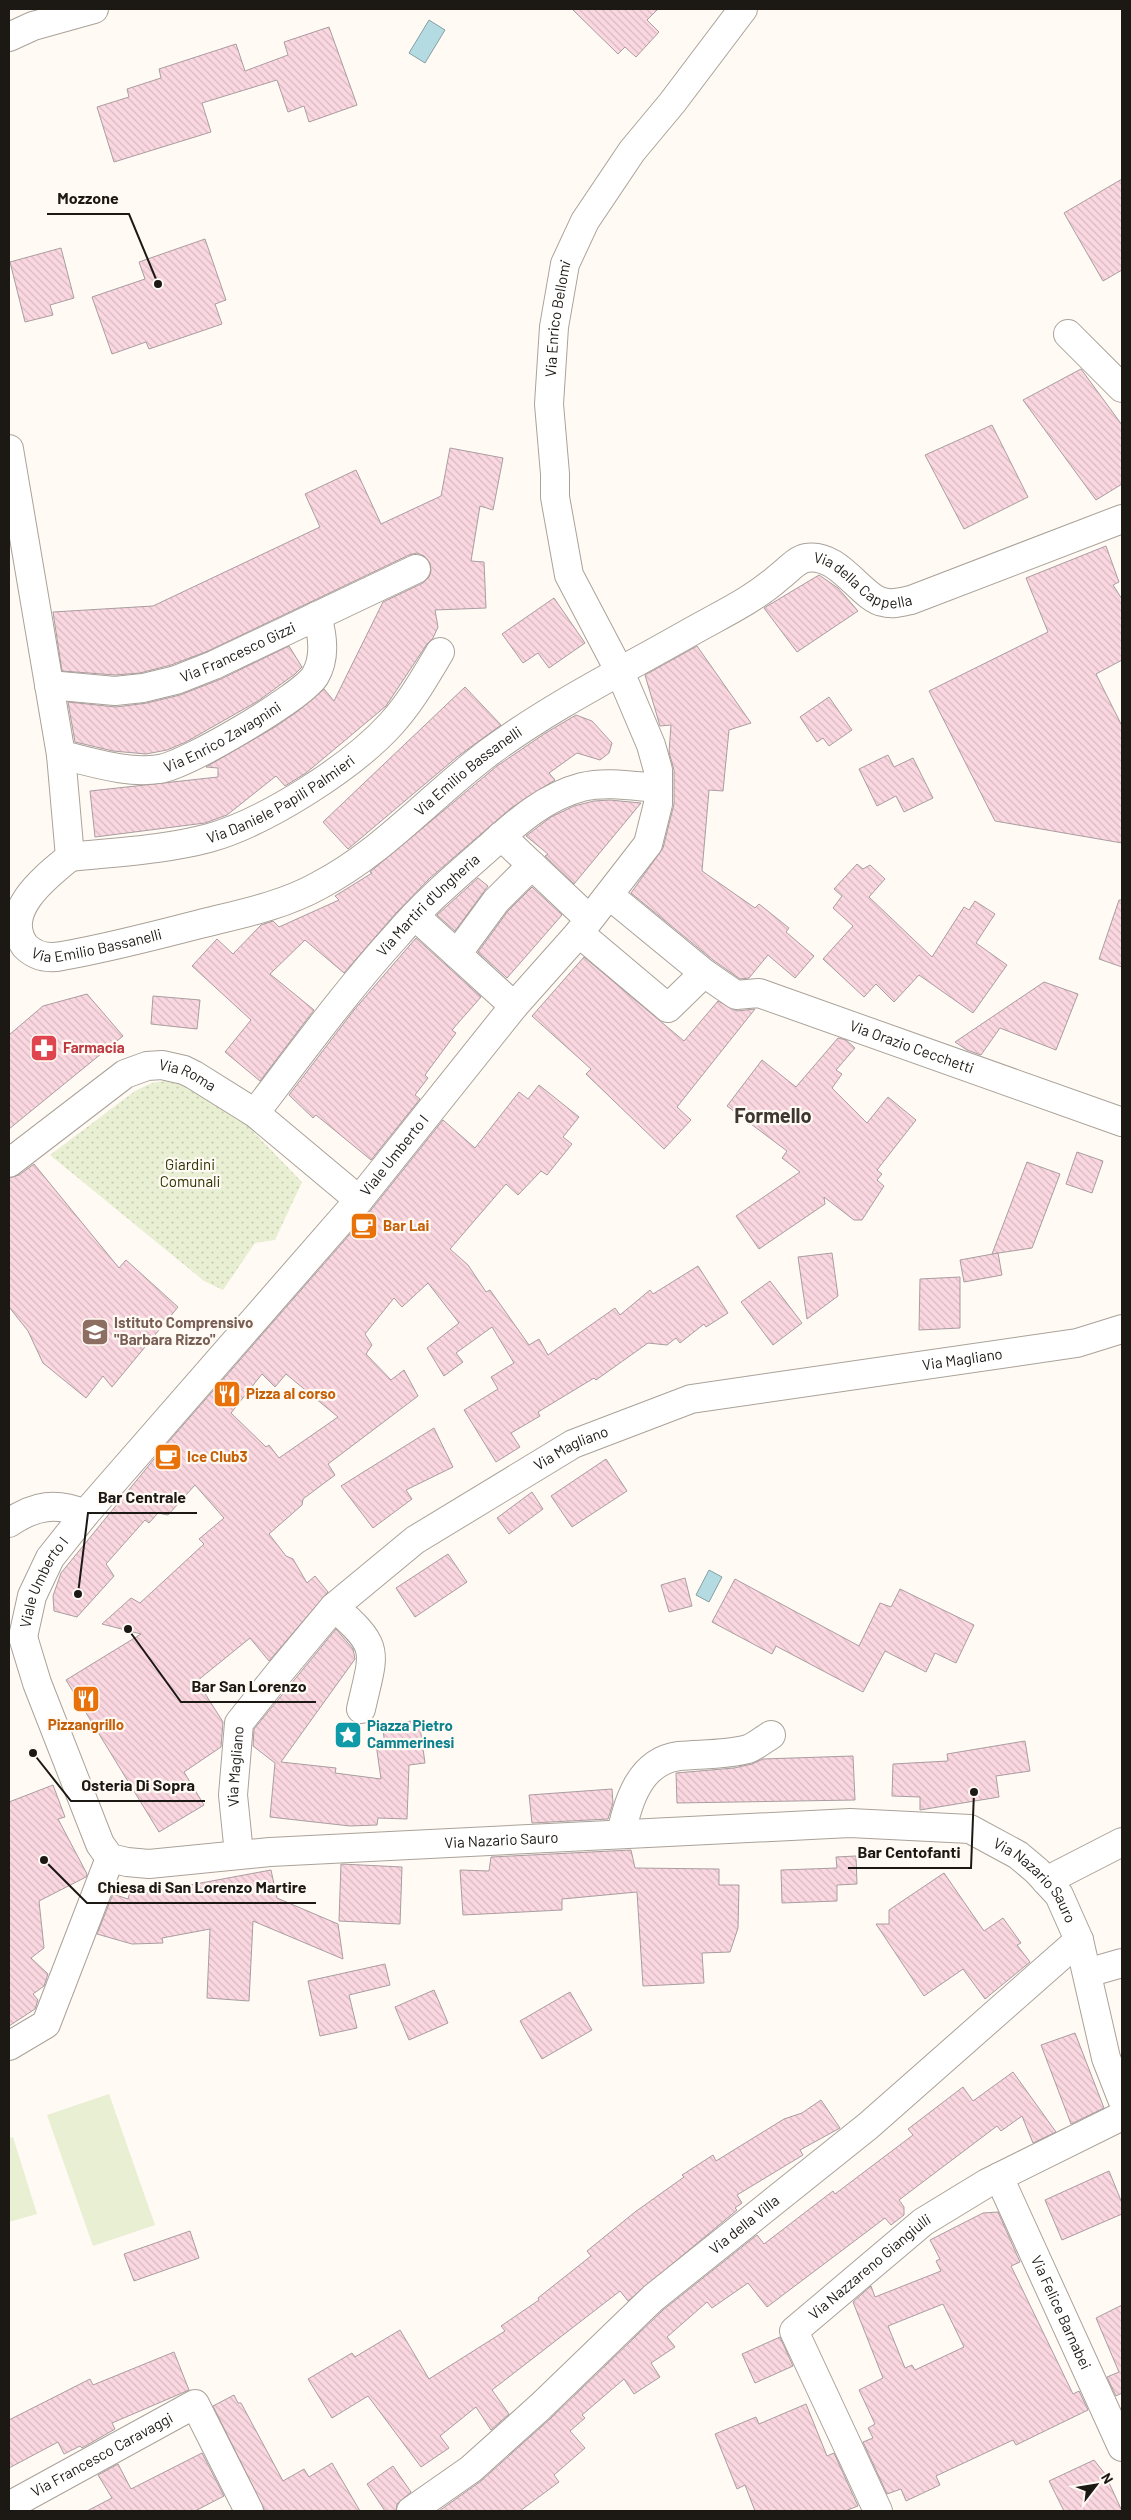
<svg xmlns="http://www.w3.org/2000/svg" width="1131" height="2520" viewBox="0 0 1131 2520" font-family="Barlow,sans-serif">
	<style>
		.park { fill: url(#park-dots) }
		.pitch { fill: #e9efd2 }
		.water { fill: #b4dae2; stroke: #86a0a4 }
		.building { fill: url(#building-back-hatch); stroke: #aa9da1; fill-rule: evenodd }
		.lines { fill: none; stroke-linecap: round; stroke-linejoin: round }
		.minor-casing { stroke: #aaa299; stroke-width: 30 }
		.minor { stroke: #fff; stroke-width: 28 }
		.labels { text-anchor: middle; stroke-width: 4.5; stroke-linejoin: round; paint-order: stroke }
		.street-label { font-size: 15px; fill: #1c1915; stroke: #fffaf4 }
		.health-label { font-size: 15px; font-weight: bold; fill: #be3a42; stroke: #fffaf4; text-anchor: start }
		.park-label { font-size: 15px; fill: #2d3300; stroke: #fffaf4 }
		.food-label { font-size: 15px; font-weight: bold; fill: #c56008; stroke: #fffaf4; text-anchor: start }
		.education-label { font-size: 15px; font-weight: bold; fill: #785e54; stroke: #fffaf4; text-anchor: start }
		.culture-label { font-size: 15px; font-weight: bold; fill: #0d838f; stroke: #fffaf4; text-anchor: start }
		.district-label { font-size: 20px; font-weight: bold; fill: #3e3730; stroke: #fffaf4 }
		.leader { fill: none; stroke: #1c1915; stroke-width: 2 }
		.callout-dot { fill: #1c1915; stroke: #fffaf4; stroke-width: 2 }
		.callout-label { font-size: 16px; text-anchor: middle; font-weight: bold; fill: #1c1915; stroke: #fffaf4; stroke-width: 4.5; stroke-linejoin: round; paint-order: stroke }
	</style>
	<defs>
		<pattern id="park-dots" width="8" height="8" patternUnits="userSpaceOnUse" patternTransform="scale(1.25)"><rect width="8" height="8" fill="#e9efd2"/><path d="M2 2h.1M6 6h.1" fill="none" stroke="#c7ccb3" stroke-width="1.8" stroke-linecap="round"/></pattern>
		<pattern id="building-back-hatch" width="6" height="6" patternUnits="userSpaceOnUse" patternTransform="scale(1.25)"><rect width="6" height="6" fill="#fbd8e1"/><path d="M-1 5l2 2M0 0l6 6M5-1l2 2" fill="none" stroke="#d7b9c0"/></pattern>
	</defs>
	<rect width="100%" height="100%" fill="#fffaf4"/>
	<polygon class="park" points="171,1080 236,1114 302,1182 275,1240 255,1243 223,1290 204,1281 50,1155 135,1091 152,1083"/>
	<g class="pitch">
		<polygon points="109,2094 155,2225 93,2246 47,2115"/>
		<polygon points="13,2137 37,2214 9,2222 9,2138"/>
	</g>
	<g class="water">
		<polygon points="429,20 445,30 425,63 409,53"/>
		<polygon points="709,1570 722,1577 709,1602 696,1595"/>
	</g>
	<g class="building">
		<polygon points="572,9 658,9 647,20 659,32 636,57 625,47 618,54"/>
		<polygon points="329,27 357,105 309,122 304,106 288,112 277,80 202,103 211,132 114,162 97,107 129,97 127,89 161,78 159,69 236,44 245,71 288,55 284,42"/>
		<polygon points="1122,179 1122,270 1103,281 1064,213"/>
		<polygon points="205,239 226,300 215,304 222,324 149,349 146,342 112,354 92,297 145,279 139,262"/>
		<polygon points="61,248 74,298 50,305 53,315 25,322 10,262"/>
		<polygon points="1081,369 1122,425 1122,484 1096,500 1023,400"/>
		<polygon points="992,425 1028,497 964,529 925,455"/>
		<polygon points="450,448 503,458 493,510 480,506 471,561 484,562 486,608 435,610 438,627 433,638 427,644 386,706 306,773 285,786 276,776 227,815 205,823 95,837 90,791 218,777 218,768 206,767 275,727 298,711 324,689 334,701 383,602 423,583 429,577 431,571 430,563 424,556 417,553 409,555 208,651 171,665 140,673 115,675 62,671 53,612 153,606 320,527 305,494 356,470 381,524 441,496"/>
		<polygon points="1106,546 1119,582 1113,585 1122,599 1122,660 1096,674 1122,726 1122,843 995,821 929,691 1048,632 1026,578"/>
		<polygon points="819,575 838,588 858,611 797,652 764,608"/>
		<polygon points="554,598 585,643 549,668 538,653 523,663 502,634"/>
		<polygon points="289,646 302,667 295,674 258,701 186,742 167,750 146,754 113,751 75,742 68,702 116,707 147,703 180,695 221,679"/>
		<polygon points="697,646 751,723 729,730 723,791 709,790 702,871 755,908 759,904 789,928 786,932 814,956 795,978 768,955 749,978 740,979 713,960 631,893 663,848 674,804 674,770 669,752 671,725 660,726 645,675"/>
		<polygon points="465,687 501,725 457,757 348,849 323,822"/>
		<polygon points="829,697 852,730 829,746 823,738 817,742 800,717"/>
		<polygon points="576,715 592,721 612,743 609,753 600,760 577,753 549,773 555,780 511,808 430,878 396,913 344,973 305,940 270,974 314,1010 260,1081 225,1052 251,1020 192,966 217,939 233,954 261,925 273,921 279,927 339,900 335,896 372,873 370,872 497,766 544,734"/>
		<polygon points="888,755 894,767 913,758 933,798 904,812 896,796 877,806 859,769"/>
		<polygon points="610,800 641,803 574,884 545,856 548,854 526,836 551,817 574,806 594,801"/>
		<polygon points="857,864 863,869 870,865 885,879 869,897 932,957 964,907 969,910 975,901 995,914 976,943 1007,965 973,1013 919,975 894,1002 876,984 864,997 823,959 853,926 833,908 842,896 834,889"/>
		<polygon points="478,878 488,886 455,931 437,915"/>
		<polygon points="532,887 562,915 507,978 478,952 508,911"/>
		<polygon points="1119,900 1122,900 1122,967 1099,959"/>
		<polygon points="416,938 481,997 452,1030 456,1033 425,1075 428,1078 415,1095 420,1099 371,1160 316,1115 313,1118 289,1095 354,1010"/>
		<polygon points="584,957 684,1041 718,1001 737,1011 755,1009 677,1107 691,1120 664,1149 586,1074 591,1069 532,1016"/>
		<polygon points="1044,982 1078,994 1056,1050 1000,1028 981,1055 967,1050 955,1042"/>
		<polygon points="87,994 123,1036 9,1129 9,1035 43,1006"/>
		<polygon points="153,996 200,1000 197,1029 151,1024"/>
		<polygon points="838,1038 846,1040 855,1048 836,1070 842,1074 832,1088 867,1123 888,1097 916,1120 877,1170 882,1174 877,1180 884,1186 862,1220 854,1220 824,1197 825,1204 759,1249 736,1216 800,1172 782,1158 787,1151 727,1106 762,1060 796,1087"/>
		<path d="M539 1085 579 1117 563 1137 572 1144 547 1175 541 1171 518 1195 506 1184 450 1249 468 1265 486 1292 490 1290 529 1345 539 1339 548 1355 615 1308 620 1315 650 1290 653 1294 698 1266 728 1313 706 1327 704 1324 680 1343 676 1338 667 1345 648 1343 596 1380 594 1378 538 1412 540 1416 511 1433 520 1447 496 1462 464 1410 498 1389 491 1377 514 1363 492 1327 456 1353 463 1362 444 1376 427 1348 459 1323 428 1283 402 1307 394 1298 365 1334 372 1345 366 1354 391 1380 404 1370 418 1396 328 1464 335 1475 303 1499 302 1505 269 1534 286 1556 293 1559 307 1583 315 1576 328 1592 269 1661 250 1638 197 1681 223 1722 221 1747 184 1772 204 1805 159 1832 66 1680 141 1634 102 1624 131 1598 140 1603 204 1544 199 1539 224 1518 195 1485 168 1515 158 1513 149 1523 145 1520 106 1564 114 1576 77 1617 54 1611 53 1596 61 1573 163 1448 371 1210 443 1120 475 1148 519 1092 528 1099ZM262 1374 275 1387 286 1374 338 1417 279 1458 269 1445 266 1447 231 1413Z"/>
		<polygon points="1077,1152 1103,1161 1092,1193 1066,1184"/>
		<polygon points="1027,1162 1060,1174 1032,1248 992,1254"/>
		<polygon points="34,1164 119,1268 126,1260 178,1307 112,1387 103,1376 86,1398 43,1363 28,1331 9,1307 9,1178 19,1175"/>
		<polygon points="832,1253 838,1296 807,1319 798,1257"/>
		<polygon points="998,1253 1002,1275 964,1282 960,1260"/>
		<polygon points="960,1277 960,1328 919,1330 920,1279"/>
		<polygon points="770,1281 802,1323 773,1345 741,1302"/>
		<polygon points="434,1428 453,1467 406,1490 412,1499 373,1528 341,1486"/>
		<polygon points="606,1459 627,1491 572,1527 551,1496"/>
		<polygon points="532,1492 543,1509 509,1534 497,1518"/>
		<polygon points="448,1554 467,1582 415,1617 396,1588"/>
		<polygon points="685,1578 692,1606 669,1612 661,1585"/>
		<polygon points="735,1579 859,1646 880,1603 891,1607 900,1589 974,1625 956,1663 935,1653 926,1672 885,1651 863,1692 776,1646 772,1654 712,1622"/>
		<polygon points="336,1629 353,1649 355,1659 281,1762 336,1768 335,1773 381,1779 376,1744 385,1743 382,1725 419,1720 425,1763 409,1765 407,1819 378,1818 377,1825 350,1826 270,1817 275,1763 253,1746 254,1729"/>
		<polygon points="1025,1741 1030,1771 996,1776 999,1797 920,1810 920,1797 892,1796 893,1764 948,1761 947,1754"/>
		<polygon points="853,1756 855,1800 677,1803 676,1773 734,1768 752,1764 763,1759"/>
		<polygon points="53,1785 65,1817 58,1819 87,1874 86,1877 39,1901 44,1948 31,1958 48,1974 44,1986 33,1994 38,2000 35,2009 9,2026 9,1802"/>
		<polygon points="612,1789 613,1803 608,1819 532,1823 529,1795"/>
		<polygon points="631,1850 635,1868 719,1869 719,1885 739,1885 738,1928 730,1952 702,1953 704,1983 643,1986 637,1892 562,1899 562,1910 463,1915 460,1870 489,1871 491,1857"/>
		<polygon points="856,1856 857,1884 837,1885 837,1901 782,1903 781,1870 837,1868 836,1857"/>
		<polygon points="341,1864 402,1867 400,1924 339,1921"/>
		<polygon points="271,1870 277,1898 338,1924 343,1959 253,1921 249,2001 207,1998 210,1929 162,1938 163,1943 132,1944 97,1934 113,1894 128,1899 131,1889 147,1893"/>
		<polygon points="944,1873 984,1931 1003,1918 1021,1943 1017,1945 1030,1962 985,1999 963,1969 924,1996 876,1924 889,1924 889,1910"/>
		<polygon points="385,1964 390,1985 349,1995 357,2028 320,2036 308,1981"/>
		<polygon points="434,1990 448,2023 409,2040 395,2007"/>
		<polygon points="570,1992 592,2030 542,2059 520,2021"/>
		<polygon points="1075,2033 1104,2108 1071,2124 1041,2045"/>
		<polygon points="1013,2072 1056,2132 1033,2143 1022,2116 1001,2131 997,2126 899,2200 904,2207 904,2215 891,2225 885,2218 767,2307 748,2283 712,2308 707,2302 667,2337 675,2347 651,2363 660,2377 634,2394 624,2379 582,2415 585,2418 570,2431 585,2448 554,2475 559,2482 520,2511 439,2511 481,2481 551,2418 663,2310 757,2235 764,2244 833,2191 835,2194 913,2135 908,2129 963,2087 973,2101"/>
		<polygon points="821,2100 840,2128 800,2150 803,2155 737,2195 742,2203 735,2208 737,2210 628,2301 620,2291 492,2390 509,2414 491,2430 476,2407 440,2436 449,2448 421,2467 368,2396 332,2418 308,2379 352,2353 355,2357 400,2330 429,2379 505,2331 501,2326 539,2300 538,2298 591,2256 587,2251 635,2212 684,2177 682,2175 713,2155 716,2161 784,2119 802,2113"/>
		<polygon points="1109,2171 1122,2203 1122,2214 1062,2240 1045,2200"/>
		<path d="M998 2212 1020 2262 1011 2266 1073 2394 1079 2391 1088 2410 1016 2445 1013 2440 936 2476 940 2485 906 2501 901 2489 887 2494 863 2442 873 2438 868 2428 875 2424 859 2390 883 2378 853 2302 871 2286 875 2297 941 2271 936 2261 940 2259 930 2240 983 2213ZM943 2304 964 2347 915 2370 912 2365 905 2368 888 2326Z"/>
		<polygon points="190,2231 199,2258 134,2281 124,2254"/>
		<polygon points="1122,2305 1122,2393 1116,2396 1107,2377 1119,2372 1096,2318"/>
		<polygon points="780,2337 793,2366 755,2383 742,2354"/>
		<polygon points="174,2352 189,2390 112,2423 115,2429 82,2448 80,2446 64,2454 58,2442 9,2468 9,2420 90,2379 93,2385"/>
		<polygon points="234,2395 238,2403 241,2403 283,2481 304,2469 309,2477 332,2463 360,2511 265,2511 213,2406"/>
		<polygon points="806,2404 827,2456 834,2453 858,2506 845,2511 755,2511 745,2485 737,2489 715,2434 756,2417 759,2424"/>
		<polygon points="202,2453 224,2496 195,2511 87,2511 112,2498 98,2475 118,2464 131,2489"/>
		<polygon points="1094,2460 1105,2474 1122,2511 1064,2511 1049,2481"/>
		<polygon points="393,2466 411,2492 397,2504 396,2511 385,2511 367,2484"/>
	</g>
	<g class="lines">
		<g class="minor-casing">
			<g id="minor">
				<polyline points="9,37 33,26 94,9"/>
				<polyline points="1068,334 1122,388"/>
				<path id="s1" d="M9 449 61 755 70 857C47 876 0 911 25 946 35 956 48 959 62 956 108 948 154 936 200 924 240 914 282 906 318 886 382 853 431 796 488 753 550 707 620 672 687 634 718 616 752 601 779 577 787 571 796 560 806 558 839 552 861 598 883 602 892 605 902 602 911 600L1122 519"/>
				<path id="s2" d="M49 685 115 691 143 688 176 680 214 665 416 569"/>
				<path id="s3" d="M61 755C93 762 126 774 159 769 185 766 302 697 315 676 326 658 323 636 317 616"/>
				<polyline points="501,836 589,919"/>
				<path id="s4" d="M70 857C116 852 164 850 209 838 266 822 352 767 391 724 411 702 425 677 440 652"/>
				<polyline points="415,916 514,1006"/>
				<polyline points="579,933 668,1008 704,973 609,895"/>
				<polyline points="457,954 496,901 532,865"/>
				<path id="s5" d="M704 973 736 995 759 993 1122 1122"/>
				<path id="s6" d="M255 1113C301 1053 346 991 397 935 424 903 456 876 488 848 516 823 544 797 582 787 607 781 633 786 658 788"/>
				<path id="s7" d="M9 1163 125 1074 147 1066 162 1065 184 1070 194 1075 255 1113 359 1200"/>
				<path d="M9 1523C35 1505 56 1502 85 1514"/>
				<path d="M334 1607C382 1648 374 1651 361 1709"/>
				<path id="s8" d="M23 1637 32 1596 50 1558 85 1514 359 1200 514 1006 579 933 648 844 658 804V770L651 745 620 672 569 575 555 497V474L549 404 554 327 565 264 585 221 632 151 672 103 743 9"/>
				<path id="s9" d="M23 1637 37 1683 100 1844 110 1858 127 1862 149 1864 270 1852 850 1823 970 1829 1018 1855 1037 1871 1059 1895 1079 1940 1106 2058 1122 2099"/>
				<path d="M621 1834C628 1801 640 1761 679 1756 702 1754 726 1755 748 1749 756 1746 764 1739 771 1735"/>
				<path id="s10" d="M239 1854 233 1795 239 1723 279 1673 334 1607 415 1540 573 1444 691 1399 1077 1343 1122 1329"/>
				<polyline points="1046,1881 1122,1842"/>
				<polyline points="1087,1973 1122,1963"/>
				<polyline points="9,2046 46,2024 110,1858"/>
				<path id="s11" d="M999 2177 1122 2447"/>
				<path id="s12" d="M9 2506 195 2404 249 2511"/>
				<path id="s13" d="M411 2511 471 2469 540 2407 653 2298 868 2126 1079 1940"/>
				<path id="s14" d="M878 2511 794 2331 923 2222 987 2183 1122 2116"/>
			</g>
		</g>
		<use href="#minor" class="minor"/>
	</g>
	<defs>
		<g id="pharmacy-square" transform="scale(1.4375)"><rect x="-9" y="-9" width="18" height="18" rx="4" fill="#e0444e" stroke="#fffaf4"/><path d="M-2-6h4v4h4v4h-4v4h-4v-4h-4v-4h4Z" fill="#fff"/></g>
		<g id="cafe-square" transform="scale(1.4375)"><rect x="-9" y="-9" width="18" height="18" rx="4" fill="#e8710a" stroke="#fffaf4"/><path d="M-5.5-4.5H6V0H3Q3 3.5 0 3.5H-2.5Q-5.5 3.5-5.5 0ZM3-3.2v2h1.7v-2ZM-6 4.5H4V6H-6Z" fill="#fff"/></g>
		<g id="school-square" transform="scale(1.4375)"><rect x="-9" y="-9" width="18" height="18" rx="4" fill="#8d6e63" stroke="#fffaf4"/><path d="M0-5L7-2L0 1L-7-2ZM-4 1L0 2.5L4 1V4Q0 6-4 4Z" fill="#fff"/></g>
		<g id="restaurant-square" transform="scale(1.4375)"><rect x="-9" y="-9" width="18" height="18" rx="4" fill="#e8710a" stroke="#fffaf4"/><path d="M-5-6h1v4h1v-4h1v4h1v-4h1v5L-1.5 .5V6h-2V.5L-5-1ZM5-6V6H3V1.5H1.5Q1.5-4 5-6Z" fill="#fff"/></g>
		<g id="sight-square" transform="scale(1.4375)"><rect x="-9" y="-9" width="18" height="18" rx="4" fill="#0f9aa8" stroke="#fffaf4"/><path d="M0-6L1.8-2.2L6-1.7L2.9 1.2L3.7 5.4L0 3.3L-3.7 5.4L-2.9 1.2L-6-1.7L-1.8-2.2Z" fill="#fff"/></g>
	</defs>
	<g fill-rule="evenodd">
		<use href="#pharmacy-square" x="44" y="1048"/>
		<use href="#cafe-square" x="364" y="1226"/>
		<use href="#school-square" x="95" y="1332"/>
		<use href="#restaurant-square" x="227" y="1394"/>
		<use href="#cafe-square" x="168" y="1457"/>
		<use href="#restaurant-square" x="86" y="1699"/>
		<use href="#sight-square" x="348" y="1735"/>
	</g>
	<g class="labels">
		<g class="street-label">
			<text dy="5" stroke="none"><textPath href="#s8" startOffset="1564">Via Enrico Bellomi</textPath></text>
			<text dy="5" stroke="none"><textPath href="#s1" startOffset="1484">Via della Cappella</textPath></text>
			<text dy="5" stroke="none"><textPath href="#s2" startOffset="196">Via Francesco Gizzi</textPath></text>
			<text dy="5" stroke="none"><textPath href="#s3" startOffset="171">Via Enrico Zavagnini</textPath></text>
			<text dy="5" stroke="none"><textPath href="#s1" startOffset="1019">Via Emilio Bassanelli</textPath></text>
			<text dy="5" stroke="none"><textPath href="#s4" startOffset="222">Via Daniele Papili Palmieri</textPath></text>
			<text dy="5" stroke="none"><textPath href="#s6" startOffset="271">Via Martiri d'Ungheria</textPath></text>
			<text dy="5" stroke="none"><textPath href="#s1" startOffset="599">Via Emilio Bassanelli</textPath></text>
			<text dy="5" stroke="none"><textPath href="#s5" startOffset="224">Via Orazio Cecchetti</textPath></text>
			<text dy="5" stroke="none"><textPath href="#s7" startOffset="212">Via Roma</textPath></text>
			<text dy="5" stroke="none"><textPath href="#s8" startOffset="614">Viale Umberto I</textPath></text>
			<text dy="5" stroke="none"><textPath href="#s10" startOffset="972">Via Magliano</textPath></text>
			<text dy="5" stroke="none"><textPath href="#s10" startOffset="568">Via Magliano</textPath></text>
			<text dy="5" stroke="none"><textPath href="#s8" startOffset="59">Viale Umberto I</textPath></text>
			<text dy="5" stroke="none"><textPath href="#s10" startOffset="88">Via Magliano</textPath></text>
			<text dy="5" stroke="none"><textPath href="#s9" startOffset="631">Via Nazario Sauro</textPath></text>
			<text dy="5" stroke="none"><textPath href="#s9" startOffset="1185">Via Nazario Sauro</textPath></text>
			<text dy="5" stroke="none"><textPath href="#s13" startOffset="440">Via della Villa</textPath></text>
			<text dy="5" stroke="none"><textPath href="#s14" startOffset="298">Via Nazzareno Giangiulli</textPath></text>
			<text dy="5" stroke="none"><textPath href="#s11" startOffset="149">Via Felice Barnabei</textPath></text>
			<text dy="5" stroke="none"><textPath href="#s12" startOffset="106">Via Francesco Caravaggi</textPath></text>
		</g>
		<g class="health-label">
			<text x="63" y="1053">Farmacia</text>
		</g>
		<g class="park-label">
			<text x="190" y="1170">Giardini<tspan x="190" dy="17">Comunali</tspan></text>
		</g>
		<g class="food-label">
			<text x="383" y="1231">Bar Lai</text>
			<text x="246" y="1399">Pizza al corso</text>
			<text x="187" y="1462">Ice Club3</text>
			<text x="86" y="1730" text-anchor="middle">Pizzangrillo</text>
		</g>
		<g class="education-label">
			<text x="114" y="1328">Istituto Comprensivo<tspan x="114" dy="17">"Barbara Rizzo"</tspan></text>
		</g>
		<g class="culture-label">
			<text x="367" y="1731">Piazza Pietro<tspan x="367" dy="17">Cammerinesi</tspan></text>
		</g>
		<g class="district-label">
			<text x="773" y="1123">Formello</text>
		</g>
	</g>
	<path class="leader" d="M158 284L129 214H47M78 1594L88 1513H197M128 1629L181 1702H316M33 1753L71 1801H205M974 1792L971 1868H848M44 1860L87 1903H316"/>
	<g class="callout-dot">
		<circle cx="158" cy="284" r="5"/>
		<circle cx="78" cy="1594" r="5"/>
		<circle cx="128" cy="1629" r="5"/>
		<circle cx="33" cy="1753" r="5"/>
		<circle cx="974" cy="1792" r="5"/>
		<circle cx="44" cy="1860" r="5"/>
	</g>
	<g class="callout-label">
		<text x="88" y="204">Mozzone</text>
		<text x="142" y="1503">Bar Centrale</text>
		<text x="249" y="1692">Bar San Lorenzo</text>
		<text x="138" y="1791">Osteria Di Sopra</text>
		<text x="909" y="1858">Bar Centofanti</text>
		<text x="202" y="1893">Chiesa di San Lorenzo Martire</text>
	</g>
	<rect width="1131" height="2520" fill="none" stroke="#1c1915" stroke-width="20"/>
	<g transform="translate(1096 2485) rotate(59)" stroke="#fffaf4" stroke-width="4" paint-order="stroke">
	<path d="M0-4L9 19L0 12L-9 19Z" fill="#1c1915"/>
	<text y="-8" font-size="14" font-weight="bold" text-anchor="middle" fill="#1c1915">N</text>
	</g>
</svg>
